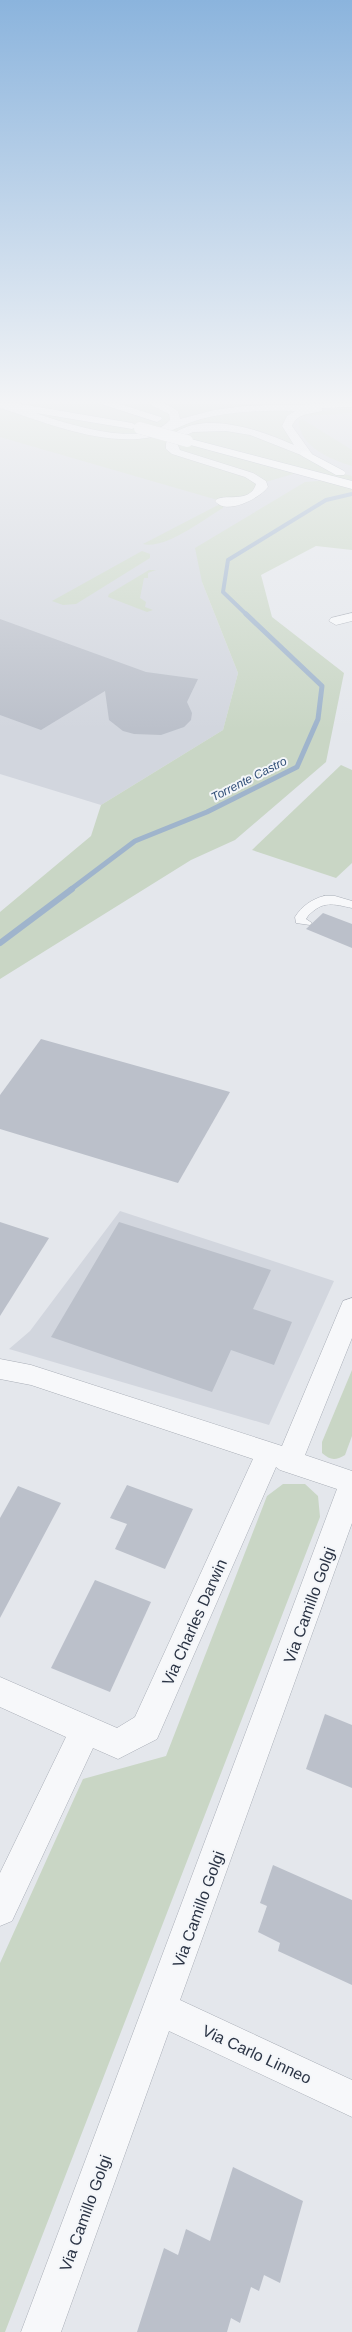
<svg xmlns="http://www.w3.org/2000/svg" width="352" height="2332" viewBox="0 0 352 2332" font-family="Helvetica,sans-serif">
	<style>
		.built { fill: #d2d6de }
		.green { fill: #c9d6c5 }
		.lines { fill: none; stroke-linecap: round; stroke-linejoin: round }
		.stream-far2 { stroke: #9fb4cc; stroke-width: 4 }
		.stream-far1 { stroke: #9fb4cc; stroke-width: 5 }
		.stream { stroke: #9fb4cc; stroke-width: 6 }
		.building { fill: #bbc0ca }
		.lane-casing { stroke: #a9aeb7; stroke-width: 1 }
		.street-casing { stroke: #a9aeb7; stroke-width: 1 }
		.primary-casing { stroke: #a3abb8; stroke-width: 1 }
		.lane { fill: #f7f8fa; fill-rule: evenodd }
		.street { fill: #f7f8fa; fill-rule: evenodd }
		.primary { fill: #fff; fill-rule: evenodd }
		.primary-bridge-casing { stroke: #a3abb8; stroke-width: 12; stroke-linecap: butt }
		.primary-bridge { stroke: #fff; stroke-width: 12 }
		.labels { text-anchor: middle; stroke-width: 4; stroke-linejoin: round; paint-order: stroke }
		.far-water-label { font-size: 12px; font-style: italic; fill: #34527a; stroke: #f4f6f9 }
		.near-street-label { font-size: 16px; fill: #2b3445; stroke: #f4f6f9 }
	</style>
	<rect width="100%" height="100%" fill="#e4e7ec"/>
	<g class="built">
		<polygon points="0,403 352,403 352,479 202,582 238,673 223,730 101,805 0,774"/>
		<polygon points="120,1211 334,1281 269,1425 9,1349 30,1331"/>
	</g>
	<g class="green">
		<polygon points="0,403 352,404 318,409 288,420 306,454 340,473 352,476 352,550 316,546 261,575 272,617 344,673 326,762 235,840 191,860 0,979 0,912 91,836 101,805 223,730 238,673 202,582 195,548 305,482 331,480 300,472 262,483 244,501 221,501 0,437"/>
		<polygon points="352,409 352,413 302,416 321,411"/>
		<path d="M302 419 352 450V466C332 460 299 447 299 421Z"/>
		<path d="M220 504 223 505V508C204 519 165 550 143 544Z"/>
		<polygon points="142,551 150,554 150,558 76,604 63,605 52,601"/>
		<polygon points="149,570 156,570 148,573 148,578 144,578 140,598 146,602 145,607 153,610 147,612 108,597 109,594"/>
		<polygon points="341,765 352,770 352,863 336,878 252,850"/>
		<path d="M352 1370V1436L345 1455C335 1461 330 1460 322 1453V1442Z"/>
		<polygon points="283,1484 305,1484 318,1496 320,1517 5,2332 0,2332 0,1963 83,1779 166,1756 267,1496"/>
	</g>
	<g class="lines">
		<polyline class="stream-far2" points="247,615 223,592 228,560 326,500 352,494"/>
		<polyline class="stream-far1" points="70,890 135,841 207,812 297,767 318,719 322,686 246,614"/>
		<polyline class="stream" points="0,943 72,889"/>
	</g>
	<g class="building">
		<polygon points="0,619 146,672 198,679 187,702 192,713 191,720 184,727 161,735 134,734 123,731 109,720 105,691 41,730 0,715"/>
		<polygon points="323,913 352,924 352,948 306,929"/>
		<polygon points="41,1039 230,1092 178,1183 0,1129 0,1095"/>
		<polygon points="0,1222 49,1238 0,1316"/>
		<polygon points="119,1222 271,1270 253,1309 292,1322 274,1365 231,1350 212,1392 51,1337"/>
		<polygon points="127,1485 193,1509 165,1569 115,1549 127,1524 110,1518"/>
		<polygon points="18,1486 61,1503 0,1618 0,1518"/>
		<polygon points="95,1580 151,1602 110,1692 51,1668"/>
		<polygon points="325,1714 352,1725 352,1788 306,1769"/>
		<polygon points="273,1865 352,1900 352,1985 278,1951 280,1943 258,1932 267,1906 260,1903"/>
		<polygon points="233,2167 303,2201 280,2283 264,2275 259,2291 251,2287 240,2323 231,2318 227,2332 137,2332 164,2248 178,2255 186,2229 210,2241"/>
	</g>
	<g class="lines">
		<g class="lane-casing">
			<path id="lane" d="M324 896H335L352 901V908C333 904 323 900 308 916L306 919 312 923 310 925 296 923 295 917C302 906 312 899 324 896Z"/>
		</g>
		<g class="street-casing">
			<g id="street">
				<path d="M0 403C14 403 28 410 41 415 72 425 144 449 170 420L169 414 147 403H164L178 411 180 419 214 410 244 406 352 403V407L322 408V411C311 414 297 413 292 426L312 454 306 457 250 435 226 431 193 432 182 437 177 443 180 450 253 473 266 481 268 487C260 498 226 516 215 501 222 492 250 505 256 484L245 477 172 454 166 449C165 441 169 436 176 432 208 411 263 431 294 445L282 426 287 416 295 411C264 410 231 411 201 419 180 425 161 438 138 439 91 442 44 422 0 408Z"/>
				<polygon points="352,613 352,621 336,625 329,621 331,618"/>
				<polygon points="352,1298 352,1338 305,1455 352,1471 352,1523 180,2000 352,2080 352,2117 169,2031 61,2332 21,2332 337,1489 280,1470 276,1467 157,1739 118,1759 93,1748 12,1921 0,1926 0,1873 66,1737 0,1707 0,1677 117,1728 135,1717 253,1459 31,1385 0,1379 0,1359 31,1365 282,1446 340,1308 343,1301"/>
			</g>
		</g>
		<g class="primary-casing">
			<g id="primary">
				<polygon points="0,403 15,403 132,423 137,426 132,429 0,407"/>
				<polygon points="98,403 116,403 161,417 162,419 157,422"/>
				<polygon points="187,438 352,481 352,489 183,443 181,441"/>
				<polygon points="306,451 344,471 346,473 344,475 336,475 302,456 300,454 302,452"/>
			</g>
		</g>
		<use href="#lane" class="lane"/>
		<use href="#street" class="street"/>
		<use href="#primary" class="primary"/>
		<g class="primary-bridge-casing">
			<polyline id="primary-bridge" points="140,428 187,441"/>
		</g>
		<use href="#primary-bridge" class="primary-bridge"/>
	</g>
	<linearGradient id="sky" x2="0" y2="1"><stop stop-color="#8bb4dd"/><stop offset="0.55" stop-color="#f3f4f6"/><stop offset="1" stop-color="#f3f4f6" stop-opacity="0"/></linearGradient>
	<rect width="352" height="730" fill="url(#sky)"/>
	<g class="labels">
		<g class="far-water-label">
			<text transform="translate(249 779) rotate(-27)" y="4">Torrente Castro</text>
		</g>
		<g class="near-street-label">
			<text transform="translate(309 1605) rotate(-70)" y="6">Via Camillo Golgi</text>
			<text transform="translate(194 1622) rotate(-66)" y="6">Via Charles Darwin</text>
			<text transform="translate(198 1909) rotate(-70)" y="6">Via Camillo Golgi</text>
			<text transform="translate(257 2054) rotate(25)" y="6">Via Carlo Linneo</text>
			<text transform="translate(85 2213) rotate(-70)" y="6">Via Camillo Golgi</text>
		</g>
	</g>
</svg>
